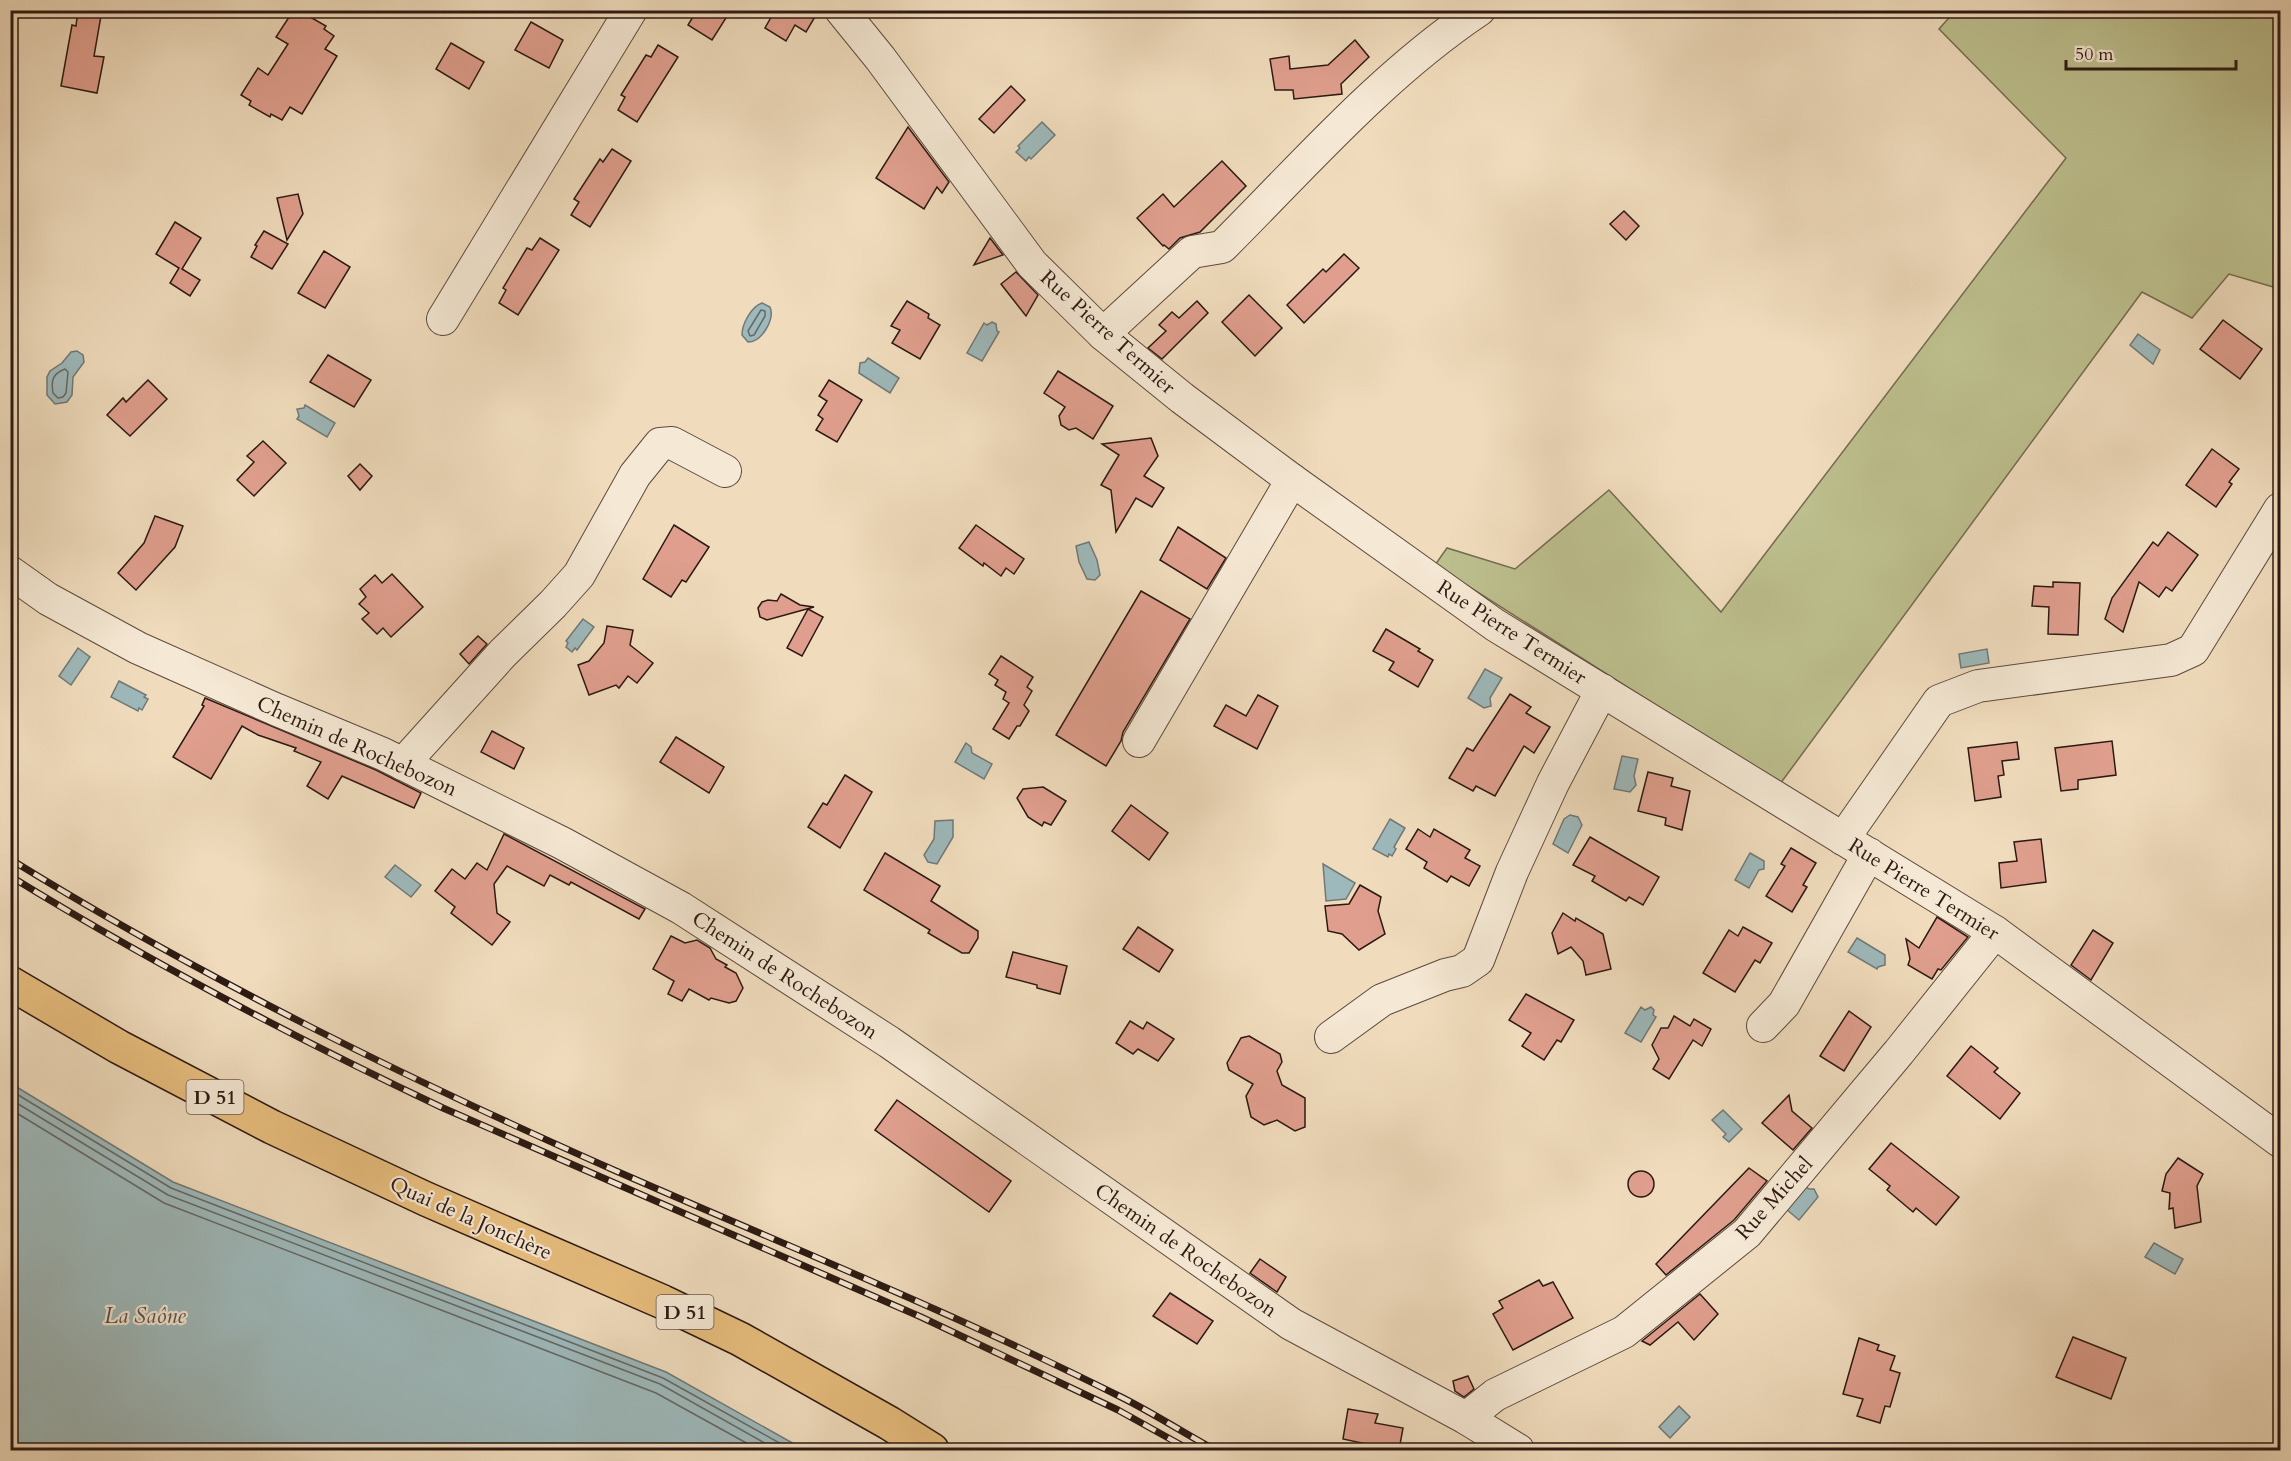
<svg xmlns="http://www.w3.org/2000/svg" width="2291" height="1461" viewBox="0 0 2291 1461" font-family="Cardo,serif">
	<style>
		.green { fill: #bdbf8e; stroke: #746c50; stroke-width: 1.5 }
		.water { fill: #9eb9bb; stroke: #707977; stroke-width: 1.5 }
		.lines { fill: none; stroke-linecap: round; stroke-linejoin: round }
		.shore { stroke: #656966; stroke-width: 1.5 }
		.building { fill: #e09f8e; stroke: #2c1912; stroke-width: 1.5 }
		.minor-casing { stroke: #5d4a3d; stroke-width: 34 }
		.major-casing { stroke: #2c1912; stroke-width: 36 }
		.minor { stroke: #f5e8d4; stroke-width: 32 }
		.major { stroke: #e8be7e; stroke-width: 33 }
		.rail-casing { stroke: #2c1912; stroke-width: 7 }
		.rail { stroke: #f5e8d4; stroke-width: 4.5; stroke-dasharray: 14; stroke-linecap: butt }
		.labels { text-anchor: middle; stroke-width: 4.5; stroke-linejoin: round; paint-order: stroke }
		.shield { fill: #f5e8d4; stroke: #68574c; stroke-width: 1.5 }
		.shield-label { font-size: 20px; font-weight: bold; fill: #2c1912 }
		.street-label { font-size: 21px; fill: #2c1912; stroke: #f5e8d4 }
		.water-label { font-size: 22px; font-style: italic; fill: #54514d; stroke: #f5e8d4 }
	</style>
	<rect width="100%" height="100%" fill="#f0dcbd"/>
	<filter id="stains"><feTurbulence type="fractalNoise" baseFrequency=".00333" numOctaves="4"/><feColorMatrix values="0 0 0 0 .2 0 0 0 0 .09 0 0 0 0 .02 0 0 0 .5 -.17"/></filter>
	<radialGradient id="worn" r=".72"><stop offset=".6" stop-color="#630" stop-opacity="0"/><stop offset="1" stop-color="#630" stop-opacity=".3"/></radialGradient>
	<polygon class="green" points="1955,11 2280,11 2280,289 2229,274 2192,318 2142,292 1780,784 1435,565 1447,548 1515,569 1609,490 1721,612 2066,158 1939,29"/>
	<g class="water">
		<polygon points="1042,122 1055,135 1031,159 1029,157 1026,161 1016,152 1020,148 1018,146"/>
		<path d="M762 303 770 307C775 319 762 342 748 342L742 335C742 324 751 307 762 303Z"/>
		<polygon points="992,322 996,324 997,331 999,332 982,361 967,353 984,323 987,325"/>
		<polygon points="2138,334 2160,350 2153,364 2130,345"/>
		<polygon points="77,351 83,355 84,362 73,377 72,395 67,402 55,404 47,395 47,377 50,371 62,363 71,352"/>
		<polygon points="868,358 899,378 890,393 859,373 860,363 865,362"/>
		<polygon points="305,405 335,423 327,437 297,419 299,416 297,409 304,408"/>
		<polygon points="1089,542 1097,560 1100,575 1095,580 1087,579 1079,562 1076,546"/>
		<polygon points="583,619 594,627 577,650 575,648 572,652 566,647 568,643 566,641"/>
		<polygon points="78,648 90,657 71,685 59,676"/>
		<polygon points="1987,649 1989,663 1961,668 1959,654"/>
		<polygon points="1485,669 1502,678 1490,698 1491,706 1484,708 1468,698"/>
		<polygon points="119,681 146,695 144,697 148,699 142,710 139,708 138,711 111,697"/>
		<polygon points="966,743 971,747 972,753 992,764 984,779 955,762"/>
		<polygon points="1622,756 1638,759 1634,776 1636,785 1630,792 1614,789"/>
		<polygon points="1570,815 1578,817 1582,825 1568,853 1553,844 1564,819"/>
		<polygon points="1390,819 1405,828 1394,847 1396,849 1392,856 1389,854 1388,857 1373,849"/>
		<polygon points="953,820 953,837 937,864 928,862 924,855 934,839 935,821"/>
		<polygon points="1750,853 1764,861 1764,869 1759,870 1749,888 1735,880"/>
		<polygon points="1323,864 1355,883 1346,899 1326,901"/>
		<polygon points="395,865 421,885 411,897 385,877"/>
		<polygon points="1857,938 1885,955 1885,965 1878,967 1877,969 1848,952"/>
		<polygon points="1641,1007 1645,1010 1651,1007 1654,1010 1653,1015 1656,1017 1641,1042 1625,1033"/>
		<polygon points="10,1083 173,1182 666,1372 805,1450 11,1450"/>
		<polygon points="1723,1110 1742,1129 1729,1142 1723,1137 1726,1134 1712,1120"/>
		<polygon points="1805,1186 1809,1189 1814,1189 1818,1197 1799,1220 1786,1209"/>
		<polygon points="2154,1243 2183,1259 2175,1274 2145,1257"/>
		<polygon points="1679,1406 1690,1417 1670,1438 1659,1427"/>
	</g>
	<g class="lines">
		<g class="shore">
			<polygon points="761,310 765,311 765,316 754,335 750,336 748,331"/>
			<path d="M65 369 68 372 66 393 63 397 58 398 53 393C51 381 52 374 65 369Z"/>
			<polyline points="10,1090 171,1188 663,1378 792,1450"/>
			<polyline points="10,1099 168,1195 660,1384 777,1450"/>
			<polyline points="10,1109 164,1203 656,1393 759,1450"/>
		</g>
	</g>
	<g class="building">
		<polygon points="78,10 102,10 94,56 104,57 97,93 61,86 72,25 76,26"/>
		<polygon points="697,10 731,10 712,40 688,25"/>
		<polygon points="771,10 819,10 806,32 795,25 786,41 765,28 774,12"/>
		<polygon points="293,11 303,17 305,14 326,26 324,29 334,36 325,49 337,56 302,114 290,107 282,120 271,114 270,117 249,105 251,101 241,95 258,68 268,75 288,44 276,37"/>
		<polygon points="531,22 563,40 549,68 515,50"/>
		<polygon points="1355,40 1369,57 1341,84 1342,94 1294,99 1293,90 1275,90 1270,59 1289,56 1290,69 1328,65"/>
		<polygon points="451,43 484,62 469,89 436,69"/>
		<polygon points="658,45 678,57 637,122 618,110 625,97 621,95 646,55 651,57"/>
		<polygon points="1011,86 1025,100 994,133 979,119"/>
		<polygon points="908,127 949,182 942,193 937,187 924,209 876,178"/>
		<polygon points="612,149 631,161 590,227 571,215 579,202 574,199 600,159 603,162"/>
		<polygon points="1222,161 1246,186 1200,232 1180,238 1169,249 1164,245 1163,246 1137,218 1163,194 1174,207"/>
		<polygon points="298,194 303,214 287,240 277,198"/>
		<polygon points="1624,211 1639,226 1626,240 1610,224"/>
		<polygon points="175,222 201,238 182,269 200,280 190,296 170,283 179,268 156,254"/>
		<polygon points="264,231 288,244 272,269 251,257 257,246 255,245"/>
		<polygon points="540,238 559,250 518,315 499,303 506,290 503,288 527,248 532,250"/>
		<polygon points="990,238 1003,255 974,265"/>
		<polygon points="324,251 350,267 325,308 298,293"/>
		<polygon points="1344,254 1359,268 1304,323 1287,305 1323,269 1326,272"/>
		<polygon points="1016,272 1038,295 1026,316 1001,284"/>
		<polygon points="1249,295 1282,328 1255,356 1222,322"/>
		<polygon points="907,301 929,314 928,318 940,325 920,359 892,343 900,330 891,326"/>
		<polygon points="1197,301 1208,313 1162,359 1148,348 1166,331 1159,325 1172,312 1179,318"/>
		<polygon points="2223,320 2262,349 2240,379 2200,349"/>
		<polygon points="328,355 371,380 354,407 310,382"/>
		<polygon points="1058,371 1113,406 1093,439 1076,428 1069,430 1061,425 1059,416 1065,407 1044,393"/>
		<polygon points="148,380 167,399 130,436 107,415 123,398 126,402"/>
		<polygon points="829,380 862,400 837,442 816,430 823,419 818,415 827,401 819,396"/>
		<polygon points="1151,438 1158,456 1144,476 1164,488 1152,507 1136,498 1116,532 1111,490 1101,485 1119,455 1102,444"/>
		<polygon points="263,441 286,463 254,496 237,480 254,462 247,456"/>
		<polygon points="2212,449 2239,469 2229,482 2232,484 2216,507 2186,485"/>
		<polygon points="360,464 372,476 360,490 348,476"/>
		<polygon points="155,516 183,526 175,547 136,590 118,573 144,543"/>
		<polygon points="674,525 709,547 686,582 682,580 671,597 643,579"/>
		<polygon points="976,525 1024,559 1014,574 1006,568 1001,576 984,563 983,566 959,548"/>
		<polygon points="1178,527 1226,558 1207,589 1160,560"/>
		<polygon points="2168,532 2198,555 2172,591 2166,587 2159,597 2139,582 2123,632 2105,619 2112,598 2153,542 2158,546"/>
		<polygon points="392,574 423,607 391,637 383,628 377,634 362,619 369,613 359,604 366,597 360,589 375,575 382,583"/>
		<polygon points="2053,582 2080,583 2078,635 2048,634 2049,607 2032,606 2034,586 2053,587"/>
		<polygon points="1141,591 1190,619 1123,732 1121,741 1106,766 1056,735"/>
		<polygon points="781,594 800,605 814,607 767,620 760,617 758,608 762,602 768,600 777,601"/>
		<polygon points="808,609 823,617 802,656 787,648"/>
		<polygon points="607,626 633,630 630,645 653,663 637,683 628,676 619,688 616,685 589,695 578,665 589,661 604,643"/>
		<polygon points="1386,629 1420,649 1418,651 1433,660 1418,687 1389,670 1394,662 1373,651"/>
		<polygon points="478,636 487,644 469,664 460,654"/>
		<polygon points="1001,656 1033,677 1027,687 1032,691 1024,705 1029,711 1020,726 1017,726 1009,739 993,729 1009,703 1003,699 1006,692 995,685 998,680 989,674"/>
		<polygon points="1510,694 1531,707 1526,713 1550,727 1534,753 1524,746 1495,796 1476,786 1473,791 1449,778 1467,748 1473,751"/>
		<polygon points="1258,695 1278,706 1257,749 1214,726 1226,705 1246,716"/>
		<polygon points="205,698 376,770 421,793 414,808 342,776 328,799 307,786 321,762 294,751 296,748 258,735 242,726 211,779 173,757 204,706 202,705"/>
		<polygon points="492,731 524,748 514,769 481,752"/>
		<polygon points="676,737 724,767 709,793 660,762"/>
		<polygon points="2112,741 2116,775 2078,780 2078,789 2061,791 2055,748"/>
		<polygon points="2017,742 2019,759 2002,761 2004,775 1998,776 2001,797 1975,801 1968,748"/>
		<polygon points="1648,772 1673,778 1671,786 1690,791 1682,830 1665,825 1666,818 1638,811"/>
		<polygon points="845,775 872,792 840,848 808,827 823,803 827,805"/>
		<polygon points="1043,787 1066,801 1051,825 1044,822 1042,826 1028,817 1017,798 1023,789"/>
		<polygon points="1131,805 1168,833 1149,860 1112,831"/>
		<polygon points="1418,829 1430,837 1434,829 1470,850 1465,858 1480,866 1469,886 1451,876 1447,882 1424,868 1427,862 1406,849"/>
		<polygon points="504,834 645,909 639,919 571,882 569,885 550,875 544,886 507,866 494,884 497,913 510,922 492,945 451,913 455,907 435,891 452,869 465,879 477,863 487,870"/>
		<polygon points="1590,837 1659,877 1643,905 1629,897 1626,901 1592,881 1595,876 1573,865"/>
		<polygon points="2041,839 2046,882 2001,888 1999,863 2017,861 2014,842"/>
		<polygon points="1791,848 1816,863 1803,885 1807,887 1792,912 1766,896 1785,866 1781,864"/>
		<polygon points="885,853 940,886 931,901 978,931 978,938 969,953 962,953 928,933 930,930 864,890"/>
		<polygon points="1360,885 1381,897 1378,911 1385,934 1359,950 1342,934 1328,931 1325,906 1349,904"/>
		<polygon points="1563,913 1575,921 1576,918 1603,934 1611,969 1586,975 1583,961 1571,947 1558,954 1552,933"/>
		<polygon points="1937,917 1968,937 1941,970 1938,969 1932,979 1908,965 1910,959 1906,939 1919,948"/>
		<polygon points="1138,927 1173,950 1159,972 1123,949"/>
		<polygon points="1743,927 1772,943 1760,963 1755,960 1735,992 1703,973 1729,930 1738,936"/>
		<polygon points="2093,930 2113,943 2091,980 2071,965"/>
		<polygon points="671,936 685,943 697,940 710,948 716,959 727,965 725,967 736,973 743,988 736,1001 729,1003 711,998 709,1000 689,989 682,1001 668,994 674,981 653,969"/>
		<polygon points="1013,952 1067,966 1060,994 1037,988 1037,985 1006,977"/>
		<polygon points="1526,994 1574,1020 1561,1042 1557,1040 1544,1060 1522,1046 1531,1033 1509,1020"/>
		<polygon points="1849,1011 1871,1027 1844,1071 1820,1056"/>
		<polygon points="1674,1016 1690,1026 1694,1019 1711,1029 1702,1046 1693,1040 1669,1079 1653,1069 1659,1059 1652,1045 1661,1028 1668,1028"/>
		<polygon points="1130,1021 1143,1029 1147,1022 1174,1039 1158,1061 1138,1049 1133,1054 1116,1043"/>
		<polygon points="1249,1036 1280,1054 1282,1062 1277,1071 1282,1085 1305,1098 1305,1127 1295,1131 1277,1120 1264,1125 1251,1117 1246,1096 1253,1084 1229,1070 1227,1063 1241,1038"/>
		<polygon points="1971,1046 1998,1068 1994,1072 2020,1093 2000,1119 1947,1076"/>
		<polygon points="1789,1095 1792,1111 1812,1128 1793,1150 1762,1123"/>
		<polygon points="897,1100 1011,1181 989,1212 875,1130"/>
		<polygon points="1891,1143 1959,1197 1936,1225 1916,1208 1913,1212 1887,1190 1890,1186 1869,1169"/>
		<polygon points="2178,1158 2203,1174 2197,1186 2201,1222 2175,1228 2173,1208 2169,1209 2170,1193 2162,1191 2166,1174"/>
		<polygon points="1749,1168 1767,1181 1734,1220 1666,1275 1656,1264"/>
		<circle cx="1641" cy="1184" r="13"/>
		<polygon points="1260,1259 1286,1277 1277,1292 1250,1273"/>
		<polygon points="1539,1280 1543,1286 1553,1282 1573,1318 1513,1350 1493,1314 1503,1308 1499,1301"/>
		<polygon points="1170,1293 1213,1321 1197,1344 1153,1316"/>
		<polygon points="1700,1294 1718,1314 1694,1340 1678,1322 1650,1345 1642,1341"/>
		<polygon points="2073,1337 2126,1358 2111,1399 2056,1377"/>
		<polygon points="1859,1338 1879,1345 1877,1350 1895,1356 1890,1370 1900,1373 1890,1407 1885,1406 1880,1423 1857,1416 1863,1399 1843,1394"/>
		<polygon points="1468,1376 1474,1389 1464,1397 1455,1391 1453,1381"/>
		<polygon points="1348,1409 1378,1414 1375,1423 1403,1428 1399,1450 1370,1450 1371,1445 1343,1439"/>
	</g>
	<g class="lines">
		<g class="minor-casing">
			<g id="minor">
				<polyline points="841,10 880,58 1032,264 1103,334 1182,398 1292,480 1495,625 1995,932 2280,1141"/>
				<polyline points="443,319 631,10"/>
				<path d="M1103 334 1192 252 1222 247C1304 165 1382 75 1479 10"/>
				<polyline points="10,572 48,599 138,648 275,709 383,754 562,843 681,908 889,1042 1291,1324 1466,1418 1518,1450"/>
				<polyline points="1139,741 1292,480"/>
				<polyline points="403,764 503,653 553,604 579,575 635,475 660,444 672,443 725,471"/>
				<polyline points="1843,839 1939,701 1978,686 2171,660 2193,650 2280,509"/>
				<polyline points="1763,1026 1784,1004 1869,854"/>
				<polyline points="1331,1037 1382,1000 1445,975 1462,971 1478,960 1512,872 1553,783 1602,690"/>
				<polyline points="1466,1418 1495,1395 1624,1332 1747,1233 1899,1052 1995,932"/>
			</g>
		</g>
		<g class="major-casing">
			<polyline id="major" points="10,983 119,1047 272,1127 426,1199 663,1302 740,1339 889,1423 932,1450"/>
		</g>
		<use href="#minor" class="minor"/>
		<use href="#major" class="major"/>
		<g class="rail-casing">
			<g id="rail">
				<path d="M10 859C204 979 408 1079 616 1171 785 1245 956 1314 1121 1397 1153 1413 1184 1433 1215 1450"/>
				<path d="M10 876C150 962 295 1038 443 1108L921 1317 1118 1410 1190 1450"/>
			</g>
		</g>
		<use href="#rail" class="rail"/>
	</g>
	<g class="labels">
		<g class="shield">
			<rect x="186.5" y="1080" width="57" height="34" rx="4.5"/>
			<rect x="656.5" y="1295" width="57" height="34" rx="4.5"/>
		</g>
		<g class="shield-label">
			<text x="215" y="1104">D 51</text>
			<text x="685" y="1319">D 51</text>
		</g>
		<g class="street-label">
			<text transform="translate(1108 332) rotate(42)" y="7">Rue Pierre Termier</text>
			<text transform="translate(1512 632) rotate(33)" y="7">Rue Pierre Termier</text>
			<text transform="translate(357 746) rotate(24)" y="7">Chemin de Rochebozon</text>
			<text transform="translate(1924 889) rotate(32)" y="7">Rue Pierre Termier</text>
			<text transform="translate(785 975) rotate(33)" y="7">Chemin de Rochebozon</text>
			<text transform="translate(1774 1198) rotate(-48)" y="7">Rue Michel</text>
			<text transform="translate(471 1218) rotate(24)" y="7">Quai de la Jonchère</text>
			<text transform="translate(1186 1250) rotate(35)" y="7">Chemin de Rochebozon</text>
		</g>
		<g class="water-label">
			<text x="145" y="1323">La Saône</text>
		</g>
	</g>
	<rect width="2291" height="1461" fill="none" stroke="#f0dcbd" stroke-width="36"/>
	<rect x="12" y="12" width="2267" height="1437" fill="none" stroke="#2c1912" stroke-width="3"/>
	<rect x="18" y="18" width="2255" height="1425" fill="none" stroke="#2c1912" stroke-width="1.5"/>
	<path d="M2066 60v9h170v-9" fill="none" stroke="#2c1912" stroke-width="3"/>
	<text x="2075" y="60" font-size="18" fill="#2c1912" stroke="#f5e8d4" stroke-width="4.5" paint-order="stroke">50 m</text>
	<rect width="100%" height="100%" filter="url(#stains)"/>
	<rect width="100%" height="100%" fill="url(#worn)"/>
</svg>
